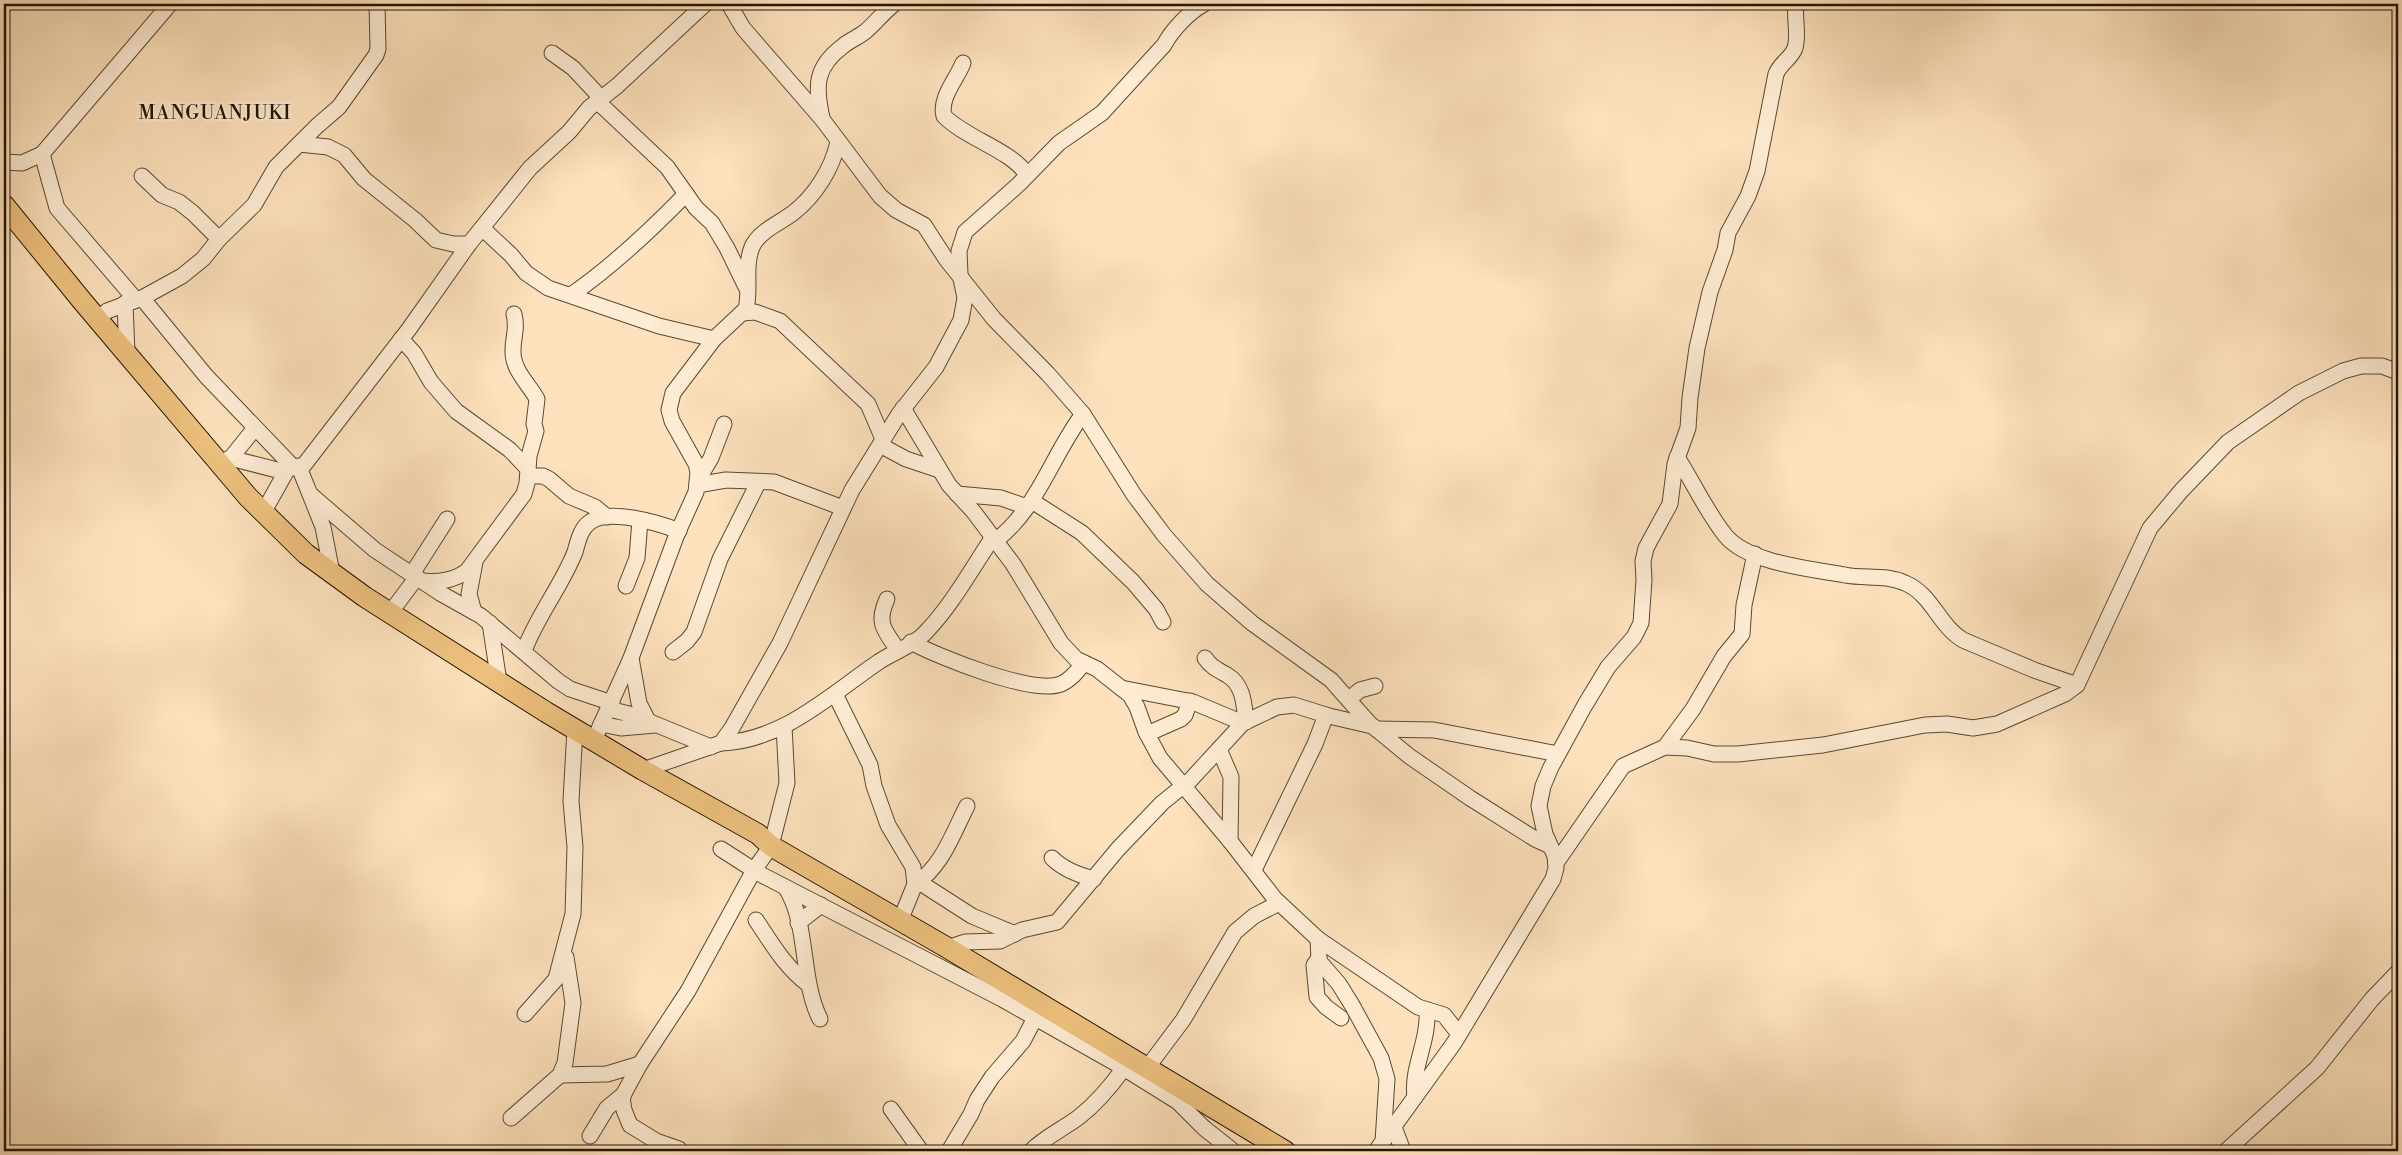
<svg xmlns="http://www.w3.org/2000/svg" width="2402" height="1155" viewBox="0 0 2402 1155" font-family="'Libre Bodoni',serif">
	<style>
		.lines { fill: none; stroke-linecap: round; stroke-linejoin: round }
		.minor-casing { stroke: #5a482f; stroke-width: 17 }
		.major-casing { stroke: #231400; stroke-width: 22 }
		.minor { stroke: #feecd4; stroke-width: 15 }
		.major { stroke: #eec17e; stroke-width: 20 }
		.labels { text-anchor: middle; stroke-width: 4.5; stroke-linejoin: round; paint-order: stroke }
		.quarter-label { font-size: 19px; letter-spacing: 1px; fill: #231400; stroke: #feecd4 }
	</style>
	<rect width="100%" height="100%" fill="#fde2bd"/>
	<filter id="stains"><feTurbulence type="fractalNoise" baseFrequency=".004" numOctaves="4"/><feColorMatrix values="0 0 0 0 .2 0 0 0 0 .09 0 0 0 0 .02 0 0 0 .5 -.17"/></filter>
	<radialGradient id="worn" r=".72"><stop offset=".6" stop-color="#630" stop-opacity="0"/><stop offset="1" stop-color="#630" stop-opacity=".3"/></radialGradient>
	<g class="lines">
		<g class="minor-casing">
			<g id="minor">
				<polyline points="729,4 743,28 822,119 880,196 896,210 924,225 946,259 994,319 1048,374 1083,414 1134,495 1164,535 1207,584 1252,623 1331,680 1369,723 1409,756 1470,798 1535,839 1550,846"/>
				<polyline points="552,53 573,68 601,98"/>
				<path d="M963 63C957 79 939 98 944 116 965 138 1013 151 1027 175"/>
				<polyline points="597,101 667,167 696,208 712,223 727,248 746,287"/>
				<path d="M822 118C815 86 815 67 843 46 850 40 859 37 866 31 875 23 884 12 894 4"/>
				<polyline points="299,144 328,147 344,155 364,179 415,220 436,240 453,244 469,244"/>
				<polyline points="42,154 57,208 136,300"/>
				<polyline points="4,162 22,163 42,154 170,4"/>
				<polyline points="142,176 162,195 179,202 193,213 219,239"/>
				<polyline points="482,228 511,255 526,273 548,288 659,326 714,339"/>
				<path d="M571 295C613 266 650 231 686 194"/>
				<polyline points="142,298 206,376 294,468"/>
				<polyline points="125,303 127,354"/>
				<polyline points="742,313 755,312 780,321 868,404 883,439"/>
				<polyline points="98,319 107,311 142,298 182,276 203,259 219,239 254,205 276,167 317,126 339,107 376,55 378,49 377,4"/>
				<polyline points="401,339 414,353 431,382 456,411 510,450 528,469"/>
				<polyline points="903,408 949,485 973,511 1013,564 1061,643 1076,659 1097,669 1130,695 1137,707 1146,732 1160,758 1230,841 1275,899 1318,939 1418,1007 1444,1015 1459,1034"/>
				<polyline points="880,445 906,459 939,470"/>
				<path d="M1677 457C1693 482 1706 511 1725 535 1747 563 1811 569 1845 575 1865 579 1885 574 1905 583 1932 594 1939 626 1963 640L2034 670 2077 685"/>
				<polyline points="230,459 255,428"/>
				<polyline points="220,463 228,459 234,459 277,470 304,465 409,329 469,244 530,168 569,132 589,108 617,86 705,4"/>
				<polyline points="299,467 323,527 332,573"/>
				<polyline points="528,476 543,476 549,479 569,496 595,507 607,517"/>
				<polyline points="698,480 711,458 724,424"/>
				<polyline points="697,485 726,480 774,482 843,508"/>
				<polyline points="957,494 1001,498 1027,507"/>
				<polyline points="311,495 375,550 440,593 481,616 558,681 570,689 612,703"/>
				<polyline points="1032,501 1082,533 1133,582 1156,609 1163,622"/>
				<polyline points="263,513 287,470"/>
				<path d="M995 541C1037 510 1052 455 1083 414"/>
				<polyline points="412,574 447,519"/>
				<path d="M423 581C438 583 455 580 467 571L524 494 527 483 529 456 536 431 534 424 537 399C529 384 512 370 513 350 513 335 518 330 514 314"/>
				<polyline points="626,586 637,558 640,520"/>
				<path d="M887 599C876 623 884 630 898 650"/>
				<polyline points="474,612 469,594 475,562"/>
				<polyline points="390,613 417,577"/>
				<polyline points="490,623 499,682"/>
				<path d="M911 642C938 657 1033 695 1061 684 1071 680 1078 670 1084 663"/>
				<path d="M524 651C537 616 561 587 575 552 578 542 580 529 590 522 608 508 659 523 679 531"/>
				<polyline points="673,652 687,641 694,632 720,559 758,483"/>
				<polyline points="631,658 639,703 648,721"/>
				<path d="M1205 658C1211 667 1218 670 1227 675 1244 685 1244 705 1246 722"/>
				<polyline points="1121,688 1193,702 1243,723"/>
				<polyline points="835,694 870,765 874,786 888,825 913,867 915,884 900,921"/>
				<polyline points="1349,699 1360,690 1375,686"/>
				<polyline points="609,709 633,715 711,747"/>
				<polyline points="601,724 621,728 655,725"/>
				<polyline points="1376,729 1434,730 1558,754"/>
				<polyline points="1147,734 1181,719 1185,715 1190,701"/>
				<path d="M594 740 631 658 677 534 696 492 698 472 696 464 672 421 669 410 673 393 714 339 746 309C751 289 744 267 752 247 759 231 780 223 793 213 815 196 832 169 838 142"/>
				<path d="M721 743C782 741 829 696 877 663 891 653 913 646 925 633 952 605 971 570 993 537"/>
				<polyline points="1665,747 1687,748 1714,754 1738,754 1823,745 1925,725 1947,724 1973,728 1997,724 2065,694 2077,685 2150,528 2181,491 2228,442 2299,393 2343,371 2361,366 2382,366 2398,372"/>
				<polyline points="1219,749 1231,777 1230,841"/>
				<path d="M643 770 721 743 732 728 780 643 852 490 899 414 936 367 961 320 965 298 960 274 959 251 965 232 1019 184 1059 143 1102 113 1164 45C1172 30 1189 12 1204 4"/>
				<polyline points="1184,787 1243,723 1277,707 1294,705 1329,716 1372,726"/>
				<polyline points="721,849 760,874 1002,999 1117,1064 1178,1102 1204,1128 1233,1151"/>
				<path d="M1052 858C1063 869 1078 875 1094 879"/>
				<polyline points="1556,863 1623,766 1665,747 1693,709 1724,656 1742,634 1744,605 1755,554"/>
				<polyline points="1254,870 1315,744 1326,715"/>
				<polyline points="919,882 972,916 1015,934"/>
				<path d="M915 884C942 867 953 833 967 806"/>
				<path d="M786 888C809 925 800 979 820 1019"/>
				<path d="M756 920C772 944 785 967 809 985"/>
				<polyline points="798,923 821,905"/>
				<polyline points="1318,939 1319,961 1339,984 1352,1005 1381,1058 1387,1079 1383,1142"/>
				<polyline points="947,948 965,942 1000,941 1022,930 1057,922 1118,849 1162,803 1183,786"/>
				<polyline points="1319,958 1314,965 1317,997 1326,1007 1341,1018"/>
				<polyline points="525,1014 556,979 573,914 575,847 571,801 575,729"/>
				<polyline points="1147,1068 1183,1020 1235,932 1254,916 1279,903"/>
				<polyline points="560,1075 607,1074 640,1064"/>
				<path d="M1415 1097C1411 1068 1429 1042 1427 1010"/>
				<polyline points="891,1109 921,1151"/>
				<polyline points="511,1118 560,1075 565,1063 573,1003 566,957"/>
				<polyline points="1394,1127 1403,1151"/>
				<polyline points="590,1136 607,1108 624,1094"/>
				<polyline points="679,1149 656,1141 630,1125 624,1110 622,1097 640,1064 688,991 754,870 771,846 787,783 784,726"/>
				<polyline points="949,1151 971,1114 977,1100 992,1077 1023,1041 1035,1018"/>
				<path d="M1031 1151C1045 1137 1063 1129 1079 1117 1097 1103 1111 1086 1124 1068"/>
				<path d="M1376 1151 1454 1043 1553 879 1556 868 1555 856 1545 834 1539 806 1543 786 1551 767 1585 705 1608 667 1634 637 1641 623 1644 580 1643 561 1646 548 1670 504 1675 464 1688 428 1690 398 1697 348 1710 292 1725 250 1728 233 1748 196 1757 171 1776 74C1781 62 1791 59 1795 48 1799 35 1794 18 1796 4"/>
				<polyline points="2226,1151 2317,1068 2372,999 2398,972"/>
			</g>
		</g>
		<g class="major-casing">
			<polyline id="major" points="4,205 83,302 248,497 306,554 365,597 546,712 643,770 758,834 771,846 946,947 1285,1151"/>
		</g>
		<use href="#minor" class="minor"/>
		<use href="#major" class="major"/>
	</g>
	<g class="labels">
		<g class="quarter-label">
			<text x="215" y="119">MANGUANJUKI</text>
		</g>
	</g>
	<rect width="2402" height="1155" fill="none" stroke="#fde2bd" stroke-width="20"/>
	<rect x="5" y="5" width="2392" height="1145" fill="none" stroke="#231400" stroke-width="2.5"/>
	<rect x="10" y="10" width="2382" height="1135" fill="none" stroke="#231400"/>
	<rect width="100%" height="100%" filter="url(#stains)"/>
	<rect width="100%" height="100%" fill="url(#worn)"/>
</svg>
